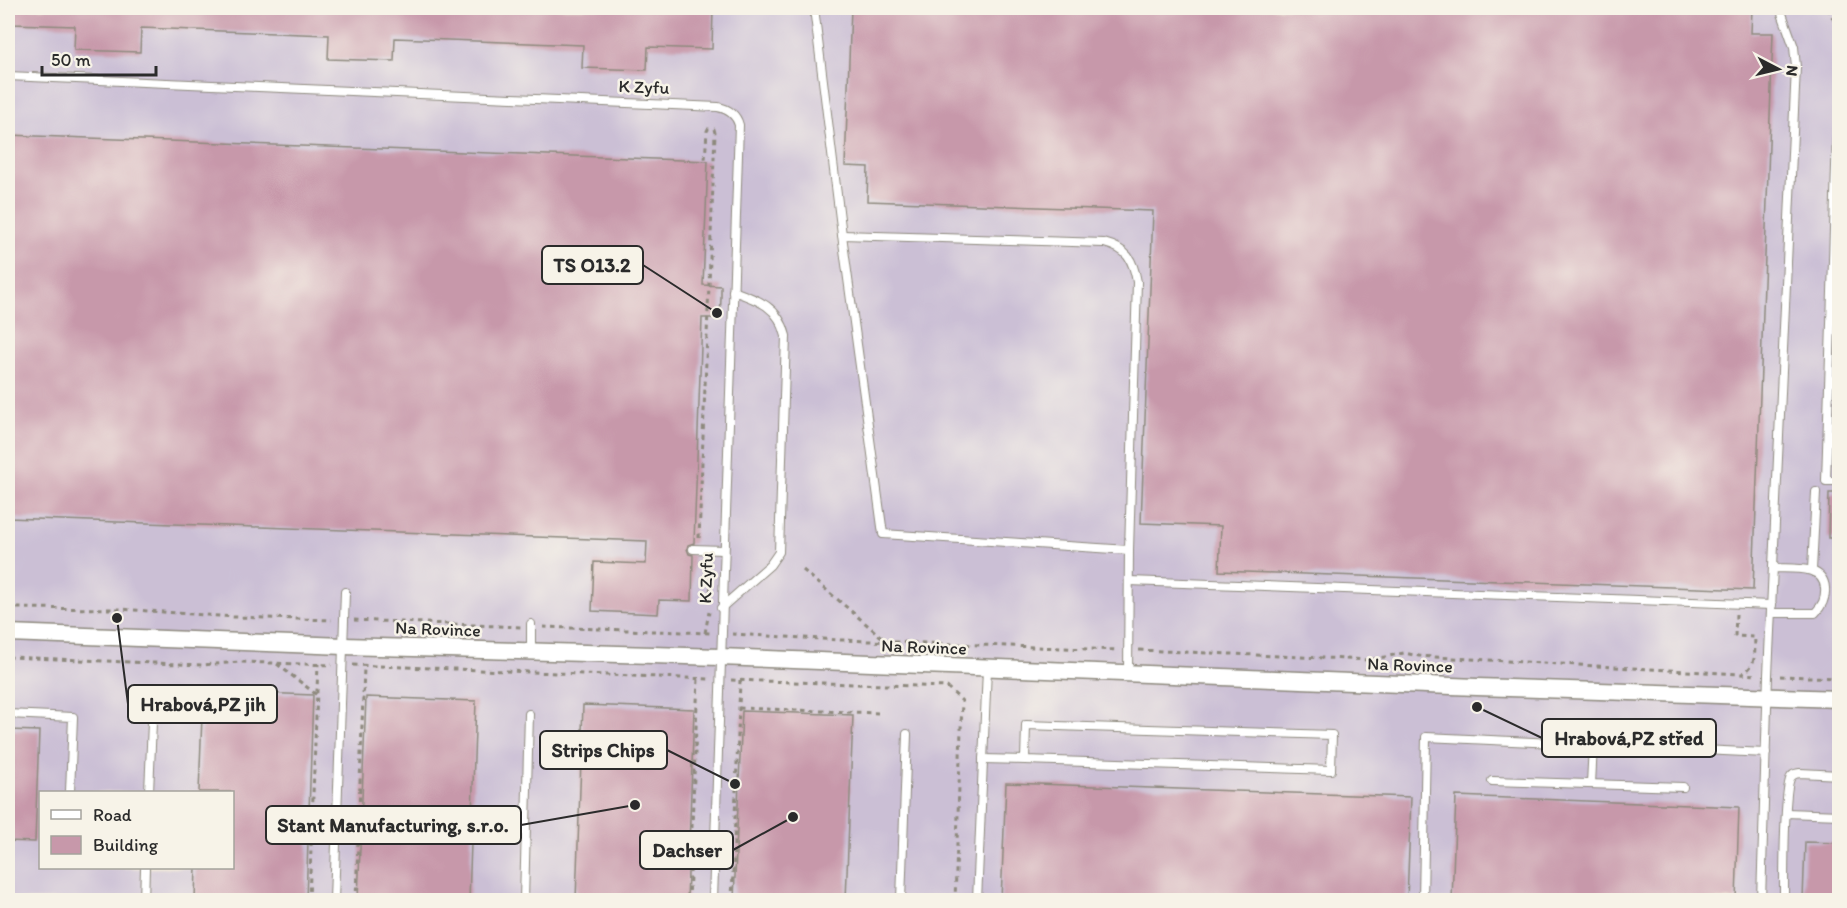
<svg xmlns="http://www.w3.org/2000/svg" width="1847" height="908" viewBox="0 0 1847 908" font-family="Itim,sans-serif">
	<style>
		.industrial { fill: #cbbfd5; fill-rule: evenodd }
		.building { fill: #c798aa }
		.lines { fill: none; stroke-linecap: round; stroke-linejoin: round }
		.service-casing { stroke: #8e8a7e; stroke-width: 10 }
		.minor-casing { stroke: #8e8a7e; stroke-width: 19 }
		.path { stroke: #8e8a7e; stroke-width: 3; stroke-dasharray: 4.5 4.5; stroke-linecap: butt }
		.service { stroke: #fff; stroke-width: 8 }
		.minor { stroke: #fff; stroke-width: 16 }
		.labels { text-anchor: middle; stroke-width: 5; stroke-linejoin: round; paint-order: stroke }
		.street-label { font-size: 18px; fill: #2b2b2b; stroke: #f7f3e8 }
		.leader { fill: none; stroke: #2b2b2b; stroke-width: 2 }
		.callout-dot { fill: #2b2b2b; stroke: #f7f3e8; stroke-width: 2 }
		.callout { fill: #f7f3e8; stroke: #2b2b2b; stroke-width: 2 }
		.callout-label { font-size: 20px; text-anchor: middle; font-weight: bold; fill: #2b2b2b }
	</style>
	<rect width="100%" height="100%" fill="#f7f3e8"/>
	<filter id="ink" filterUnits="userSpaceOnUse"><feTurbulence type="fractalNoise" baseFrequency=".0167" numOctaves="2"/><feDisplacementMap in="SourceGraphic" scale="12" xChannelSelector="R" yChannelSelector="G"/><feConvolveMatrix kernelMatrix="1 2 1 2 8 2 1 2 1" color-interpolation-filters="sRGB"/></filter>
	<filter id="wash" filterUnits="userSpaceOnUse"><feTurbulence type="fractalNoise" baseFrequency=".008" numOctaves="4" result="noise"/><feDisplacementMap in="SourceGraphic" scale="24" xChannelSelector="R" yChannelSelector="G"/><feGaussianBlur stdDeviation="1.35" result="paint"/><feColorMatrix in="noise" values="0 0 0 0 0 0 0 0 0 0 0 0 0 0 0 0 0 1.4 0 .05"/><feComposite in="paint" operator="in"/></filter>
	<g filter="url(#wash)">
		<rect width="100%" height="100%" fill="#f2e8d1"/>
		<path class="industrial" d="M8 8H1839V900H8ZM40 792H232V868H40Z"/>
		<g id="blocks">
			<g class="building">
				<polygon points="12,8 713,8 712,49 648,47 647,70 582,68 583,45 395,38 394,61 328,59 329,35 141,28 140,52 74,50 75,26 12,24"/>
				<polygon points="851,8 1752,8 1751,33 1773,33 1753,590 1219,571 1221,526 1141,523 1153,211 867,201 868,167 845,166"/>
				<polygon points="8,135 708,161 703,285 721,286 721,298 720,318 702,318 694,543 688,545 687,549 689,554 693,555 692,601 659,600 658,614 592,611 594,562 646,564 647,541 8,518"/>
				<polygon points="1829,493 1839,493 1839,538 1828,538"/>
				<polygon points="203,691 313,695 306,900 195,900 196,867 232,867 232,792 199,792"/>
				<polygon points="366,697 476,701 469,900 358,900"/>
				<polygon points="583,705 694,709 687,900 576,900"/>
				<polygon points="742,711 853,715 846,900 734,900"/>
				<polygon points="8,730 39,731 35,842 8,841"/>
				<polygon points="1006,783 1411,797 1407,900 1001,900"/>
				<polygon points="1456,796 1739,807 1736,900 1452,900"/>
				<polygon points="1805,842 1839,843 1839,900 1803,900"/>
			</g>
		</g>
	</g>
	<g filter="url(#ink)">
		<use href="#blocks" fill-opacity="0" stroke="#8e8a7e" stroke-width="1.5"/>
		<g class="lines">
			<g class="service-casing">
				<g id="service">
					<polyline points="814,8 842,235 883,534 1129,550"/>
					<path d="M8 76 718 107C728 109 736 114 739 125L713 900"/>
					<polyline points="1837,135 1826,481 1840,481"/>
					<path d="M842 235 1104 243C1127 249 1133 259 1137 282L1129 550 1128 674"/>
					<polyline points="693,549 723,550"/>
					<polyline points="1812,570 1816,492"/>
					<polyline points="1129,581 1772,605"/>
					<path d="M721 608 770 565 779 552 786 336C779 307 759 300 733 291"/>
					<path d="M1771 613H1815C1822 606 1826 599 1825 588 1823 564 1792 569 1773 568"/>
					<polyline points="531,652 531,624"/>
					<polyline points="8,714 73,717 70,792"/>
					<polyline points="983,759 1025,760 1331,770 1332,735 1026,725 1025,760"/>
					<polyline points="1492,781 1683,787"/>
					<polyline points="1591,784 1593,745"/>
					<polyline points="149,792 153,699"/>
					<polyline points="1786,813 1840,815"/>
					<polyline points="144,900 145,868"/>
					<polyline points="334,900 345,592"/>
					<polyline points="524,900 529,714"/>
					<polyline points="901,900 907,734"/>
					<polyline points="977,900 987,669"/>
					<polyline points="1423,900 1426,737 1766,753"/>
					<polyline points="1761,900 1768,675 1796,67 1794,47 1780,8"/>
					<path d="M1784 900C1784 882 1784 787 1791 777 1794 773 1795 774 1800 773L1840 775"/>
				</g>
			</g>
			<g class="minor-casing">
				<polyline id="minor" points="8,633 344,646 720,657 1477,687 1840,699"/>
			</g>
			<g class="path">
				<polyline points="1828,8 1840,33"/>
				<polyline points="699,538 715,133 714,129 708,129 707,131 705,160"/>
				<polyline points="708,561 711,567 710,605"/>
				<polyline points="803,570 885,640"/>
				<polyline points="8,608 120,609 234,617 332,620"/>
				<path d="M1736 614 1735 636 1755 637C1754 651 1758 665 1743 673"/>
				<polyline points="354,620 521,627"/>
				<polyline points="543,627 710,633"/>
				<polyline points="705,633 709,612"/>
				<polyline points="732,634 842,640 1118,650"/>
				<polyline points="1139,650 1370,660 1404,653 1419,656 1758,675"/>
				<polyline points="8,657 202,665 240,662 332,665"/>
				<polyline points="277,664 317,695"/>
				<polyline points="353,665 709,679"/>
				<polyline points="1780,676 1840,678"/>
				<polyline points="731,680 947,687 962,701 955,900"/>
				<polyline points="739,708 878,713"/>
				<polyline points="309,900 318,664"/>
				<polyline points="356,900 364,666"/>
				<polyline points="689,900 698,678"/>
				<polyline points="732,900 740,680"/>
			</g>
			<use href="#service" class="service"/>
			<use href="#minor" class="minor"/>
		</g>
	</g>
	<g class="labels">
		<g class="street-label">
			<text transform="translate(644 87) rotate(2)" y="6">K Zyfu</text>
			<text transform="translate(706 578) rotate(-88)" y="6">K Zyfu</text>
			<text transform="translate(438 629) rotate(2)" y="6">Na Rovince</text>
			<text transform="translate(924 647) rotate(2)" y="6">Na Rovince</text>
			<text transform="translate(1410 665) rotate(2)" y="6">Na Rovince</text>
		</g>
	</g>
	<path class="leader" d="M717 313L643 265M117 618L128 704M1477 707L1542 738M735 784L667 750M635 805L521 825M793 817L733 850"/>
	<g class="callout-dot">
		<circle cx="717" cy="313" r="6"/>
		<circle cx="117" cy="618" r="6"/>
		<circle cx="1477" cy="707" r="6"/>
		<circle cx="735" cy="784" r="6"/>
		<circle cx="635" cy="805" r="6"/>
		<circle cx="793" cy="817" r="6"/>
	</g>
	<g class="callout">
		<rect x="542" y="246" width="101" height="38" rx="6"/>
		<rect x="128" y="685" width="149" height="38" rx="6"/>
		<rect x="1542" y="719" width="174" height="38" rx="6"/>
		<rect x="540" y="731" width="127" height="38" rx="6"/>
		<rect x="266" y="806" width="255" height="38" rx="6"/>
		<rect x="640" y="831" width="93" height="38" rx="6"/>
	</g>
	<g class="callout-label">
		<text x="592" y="272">TS O13.2</text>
		<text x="203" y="711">Hrabová,PZ jih</text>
		<text x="1629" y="745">Hrabová,PZ střed</text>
		<text x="603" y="757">Strips Chips</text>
		<text x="393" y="832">Stant Manufacturing, s.r.o.</text>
		<text x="687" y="857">Dachser</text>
	</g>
	<rect width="1847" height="908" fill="none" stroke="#f7f3e8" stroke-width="30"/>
	<rect x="39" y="791" width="195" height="78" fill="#f7f3e8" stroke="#a5a39c" stroke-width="1.5"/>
	<rect x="51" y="810" width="30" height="9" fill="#ffffff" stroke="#a5a39c" stroke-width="1.5"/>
	<text x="93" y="821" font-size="18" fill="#2b2b2b">Road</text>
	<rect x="51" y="836" width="30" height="18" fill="#c798aa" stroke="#a5a39c" stroke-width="1.5"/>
	<text x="93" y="851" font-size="18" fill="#2b2b2b">Building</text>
	<g transform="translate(1778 69) rotate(97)" stroke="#f7f3e8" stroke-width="4.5" paint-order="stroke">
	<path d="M0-4.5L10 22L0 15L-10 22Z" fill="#2b2b2b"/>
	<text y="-9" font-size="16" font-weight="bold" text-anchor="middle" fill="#2b2b2b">N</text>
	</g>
	<path d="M42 66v9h114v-9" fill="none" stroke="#2b2b2b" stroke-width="3"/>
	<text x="51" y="66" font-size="18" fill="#2b2b2b" stroke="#f7f3e8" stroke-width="4.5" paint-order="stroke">50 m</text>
</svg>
